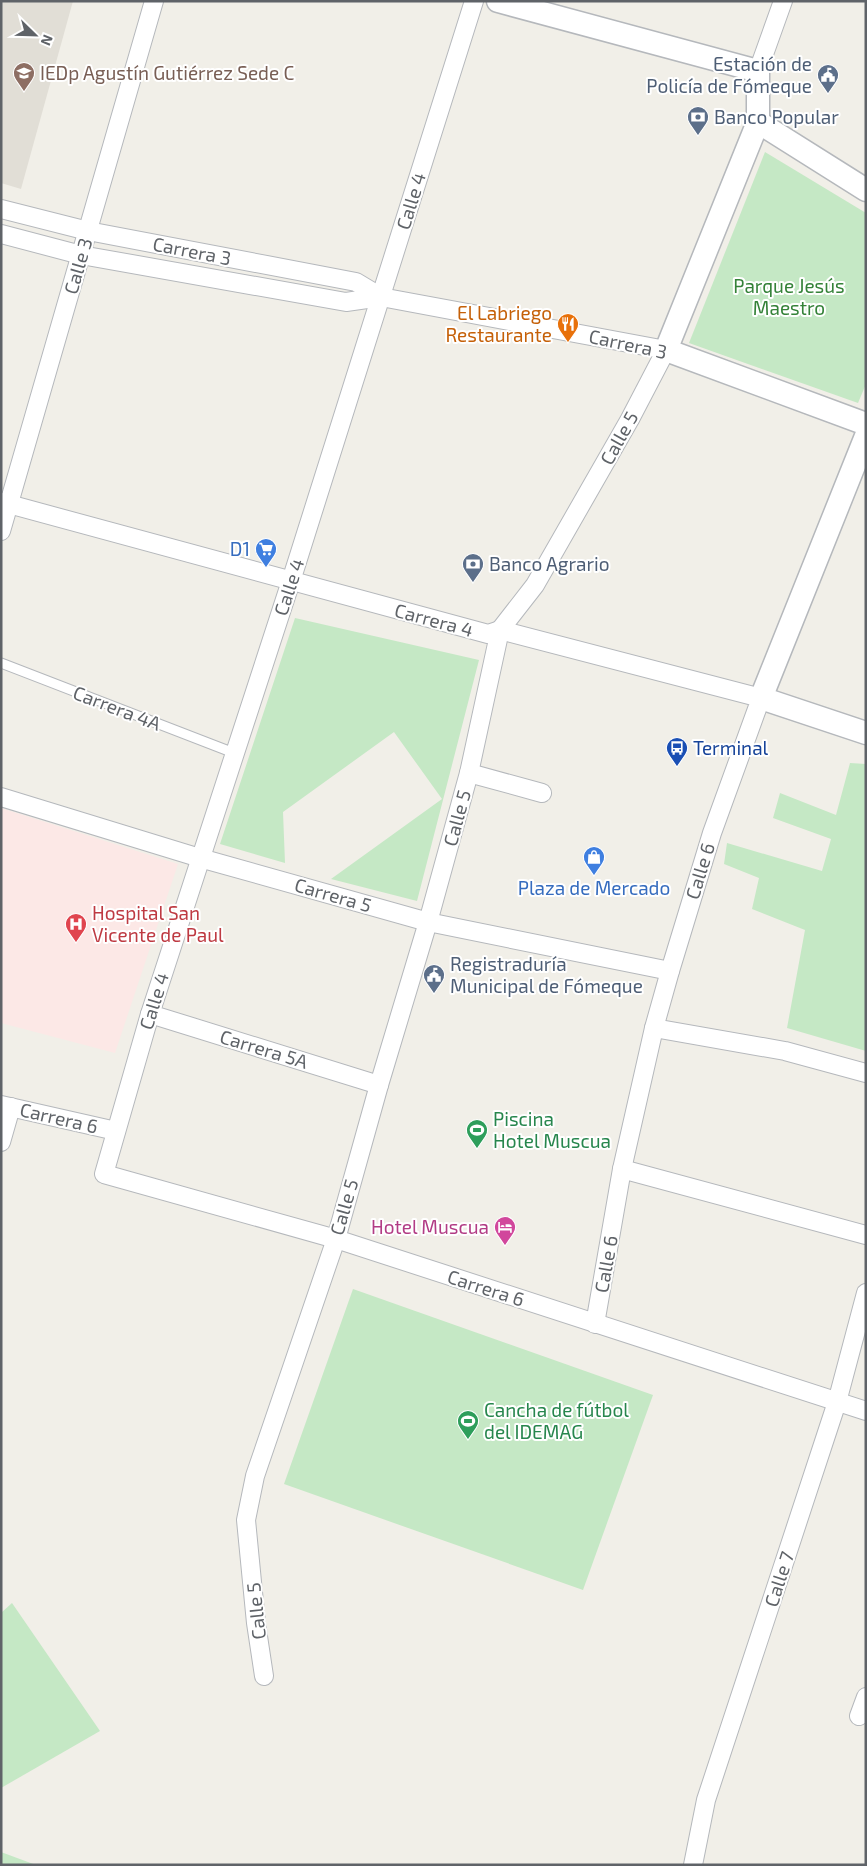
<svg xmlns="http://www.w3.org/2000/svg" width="867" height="1866" viewBox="0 0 867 1866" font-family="'Exo 2',sans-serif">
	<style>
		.education { fill: #e1ded6 }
		.medical { fill: #fce8e6 }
		.green { fill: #c5e8c5 }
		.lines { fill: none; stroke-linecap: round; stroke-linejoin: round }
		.service-casing { stroke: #b5b8bc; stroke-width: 11 }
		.minor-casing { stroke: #b5b8bc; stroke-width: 20 }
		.tertiary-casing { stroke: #b5b8bc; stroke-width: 25 }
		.service { stroke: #fff; stroke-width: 9 }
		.minor { stroke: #fff; stroke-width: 18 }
		.tertiary { stroke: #fff; stroke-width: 22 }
		.labels { text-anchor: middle; stroke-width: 4; stroke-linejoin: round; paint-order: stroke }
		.service-label { font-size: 19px; fill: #4e5e75; stroke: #fff; text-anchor: start }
		.education-label { font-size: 19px; fill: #785e54; stroke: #fff; text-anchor: start }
		.street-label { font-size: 19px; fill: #5f6368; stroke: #fff }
		.park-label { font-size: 19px; fill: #348238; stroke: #fff }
		.food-label { font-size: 19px; fill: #c56008; stroke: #fff; text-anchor: end }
		.shop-label { font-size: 19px; fill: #366cbe; stroke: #fff; text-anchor: end }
		.transit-label { font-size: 19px; fill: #164399; stroke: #fff; text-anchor: start }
		.health-label { font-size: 19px; fill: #be3a42; stroke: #fff; text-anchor: start }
		.leisure-label { font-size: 19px; fill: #27864d; stroke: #fff; text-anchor: start }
		.hotel-label { font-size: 19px; fill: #b23c85; stroke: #fff; text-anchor: end }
	</style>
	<rect width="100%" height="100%" fill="#f1efe8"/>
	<polygon class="education" points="1,1 73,1 21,189 1,183"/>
	<polygon class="medical" points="1,808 178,864 115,1053 1,1023"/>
	<g class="green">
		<polygon points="765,152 866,213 866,384 858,403 689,343"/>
		<polygon points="295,618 479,660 417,901 331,879 442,799 394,732 283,812 285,863 220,844"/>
		<polygon points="850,763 866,764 866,1051 787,1028 805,930 752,909 759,878 724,864 727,843 822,871 831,839 773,818 780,793 836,815"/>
		<polygon points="353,1289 653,1395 583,1590 284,1484"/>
		<polygon points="12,1603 100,1731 1,1788 1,1613"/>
		<polygon points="1,1852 36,1865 1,1865"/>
	</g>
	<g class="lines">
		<g class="service-casing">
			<polyline id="service" points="1,663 234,753"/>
		</g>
		<g class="minor-casing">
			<g id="minor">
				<polyline points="474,1 291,581 150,1014 104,1174 336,1239 866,1411"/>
				<polyline points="758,71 783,1"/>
				<polyline points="1,209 88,231 356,282 381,297"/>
				<polyline points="1,234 81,255 346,302 381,297 666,350 630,419 535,585 500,630 469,773 428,922 379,1085 336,1239 255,1476 246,1520 256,1623 264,1676"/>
				<polyline points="1,502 488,634 500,630 761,698 712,833 670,971 654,1028 622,1169 595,1324"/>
				<polyline points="1,531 154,1"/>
				<polyline points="469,773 542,793"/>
				<polyline points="1,797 200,858 428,922 670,971"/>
				<polyline points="150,1014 379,1085"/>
				<polyline points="654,1028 785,1051 866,1073"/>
				<polyline points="1,1105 116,1131"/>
				<polyline points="1,1142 11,1107"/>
				<polyline points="622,1169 866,1235"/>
				<polyline points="859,1716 866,1697"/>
				<polyline points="693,1865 706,1800 837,1402 866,1293"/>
			</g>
		</g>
		<g class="tertiary-casing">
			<g id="tertiary">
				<polyline points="498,1 758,71 758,122 666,350 866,424"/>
				<polyline points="758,122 866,190"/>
				<polyline points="866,436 761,698 866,733"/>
			</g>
		</g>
		<use href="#service" class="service"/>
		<use href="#minor" class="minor"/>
		<use href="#tertiary" class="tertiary"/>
	</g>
	<defs>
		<g id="school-pin" transform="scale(1.125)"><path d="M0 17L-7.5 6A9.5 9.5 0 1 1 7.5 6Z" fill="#8d6e63" stroke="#fff"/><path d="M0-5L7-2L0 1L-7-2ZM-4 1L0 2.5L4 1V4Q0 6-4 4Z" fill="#fff"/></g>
		<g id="civic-pin" transform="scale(1.125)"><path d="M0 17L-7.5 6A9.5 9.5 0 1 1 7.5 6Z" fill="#5c6f8a" stroke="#fff"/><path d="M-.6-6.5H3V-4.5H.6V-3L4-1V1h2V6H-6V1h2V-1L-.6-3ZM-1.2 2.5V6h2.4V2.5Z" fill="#fff"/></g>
		<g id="bank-pin" transform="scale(1.125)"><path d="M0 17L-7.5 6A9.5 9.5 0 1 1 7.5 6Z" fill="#5c6f8a" stroke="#fff"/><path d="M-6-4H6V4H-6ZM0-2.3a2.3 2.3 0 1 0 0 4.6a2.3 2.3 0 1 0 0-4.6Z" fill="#fff"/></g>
		<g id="restaurant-pin" transform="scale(1.125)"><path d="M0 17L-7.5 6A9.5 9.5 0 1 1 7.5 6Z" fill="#e8710a" stroke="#fff"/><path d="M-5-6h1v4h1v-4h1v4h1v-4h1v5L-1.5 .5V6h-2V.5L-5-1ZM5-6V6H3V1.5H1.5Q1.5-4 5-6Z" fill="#fff"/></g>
		<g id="supermarket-pin" transform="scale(1.125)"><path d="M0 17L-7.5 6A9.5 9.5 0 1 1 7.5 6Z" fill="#3f7fe0" stroke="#fff"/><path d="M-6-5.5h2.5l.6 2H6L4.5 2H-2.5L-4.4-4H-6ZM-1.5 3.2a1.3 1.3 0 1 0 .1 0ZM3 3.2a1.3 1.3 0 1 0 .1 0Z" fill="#fff"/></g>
		<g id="bus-pin" transform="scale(1.125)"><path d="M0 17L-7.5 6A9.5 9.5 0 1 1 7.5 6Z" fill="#1a4fb4" stroke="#fff"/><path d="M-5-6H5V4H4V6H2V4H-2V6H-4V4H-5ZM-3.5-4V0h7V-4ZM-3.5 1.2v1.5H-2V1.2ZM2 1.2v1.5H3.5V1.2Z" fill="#fff"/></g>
		<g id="shop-pin" transform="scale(1.125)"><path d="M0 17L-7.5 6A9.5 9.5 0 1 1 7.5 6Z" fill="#3f7fe0" stroke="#fff"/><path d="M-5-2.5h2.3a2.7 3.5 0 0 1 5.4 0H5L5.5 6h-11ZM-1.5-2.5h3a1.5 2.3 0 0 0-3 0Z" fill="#fff"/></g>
		<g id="hospital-pin" transform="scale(1.125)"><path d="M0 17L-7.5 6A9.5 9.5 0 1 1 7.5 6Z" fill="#e0444e" stroke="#fff"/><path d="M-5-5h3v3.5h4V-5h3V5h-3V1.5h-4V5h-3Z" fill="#fff"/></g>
		<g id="stadium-pin" transform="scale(1.125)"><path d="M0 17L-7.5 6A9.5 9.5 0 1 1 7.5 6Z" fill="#2e9e5b" stroke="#fff"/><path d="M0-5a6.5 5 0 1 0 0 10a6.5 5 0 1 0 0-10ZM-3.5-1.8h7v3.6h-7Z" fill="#fff"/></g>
		<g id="hotel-pin" transform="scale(1.125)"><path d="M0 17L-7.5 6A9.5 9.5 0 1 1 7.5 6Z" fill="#d1479c" stroke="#fff"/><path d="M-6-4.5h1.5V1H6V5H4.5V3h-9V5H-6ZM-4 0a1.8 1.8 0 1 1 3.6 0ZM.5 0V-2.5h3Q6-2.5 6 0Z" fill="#fff"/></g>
	</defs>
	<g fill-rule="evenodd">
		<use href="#school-pin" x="24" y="73"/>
		<use href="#civic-pin" x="828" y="75"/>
		<use href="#bank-pin" x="698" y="117"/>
		<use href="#restaurant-pin" x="568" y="324"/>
		<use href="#supermarket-pin" x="266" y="549"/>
		<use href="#bank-pin" x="473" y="564"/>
		<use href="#bus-pin" x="677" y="748"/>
		<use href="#shop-pin" x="594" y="857"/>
		<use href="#hospital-pin" x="76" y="924"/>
		<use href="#civic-pin" x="434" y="975"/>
		<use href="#stadium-pin" x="477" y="1130"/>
		<use href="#hotel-pin" x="505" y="1227"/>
		<use href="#stadium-pin" x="468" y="1421"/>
	</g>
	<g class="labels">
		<g class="service-label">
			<text x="812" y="71" text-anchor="end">Estación de<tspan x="812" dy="22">Policía de Fómeque</tspan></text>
			<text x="714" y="124">Banco Popular</text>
			<text x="489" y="571">Banco Agrario</text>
			<text x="450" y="971">Registraduría<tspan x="450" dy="22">Municipal de Fómeque</tspan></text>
		</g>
		<g class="education-label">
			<text x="40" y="80">IEDp Agustín Gutiérrez Sede C</text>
		</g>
		<g class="street-label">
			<text transform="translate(411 201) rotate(-73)" y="7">Calle 4</text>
			<text transform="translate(192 251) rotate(11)" y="7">Carrera 3</text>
			<text transform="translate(78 266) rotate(-74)" y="7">Calle 3</text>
			<text transform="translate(628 344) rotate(12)" y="7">Carrera 3</text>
			<text transform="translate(619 438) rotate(-61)" y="7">Calle 5</text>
			<text transform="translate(289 587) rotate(-72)" y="7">Calle 4</text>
			<text transform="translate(434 620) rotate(15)" y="7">Carrera 4</text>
			<text transform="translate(117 708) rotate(21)" y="7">Carrera 4A</text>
			<text transform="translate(457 818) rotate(-75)" y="7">Calle 5</text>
			<text transform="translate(700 871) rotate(-73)" y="7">Calle 6</text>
			<text transform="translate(333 895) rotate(16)" y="7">Carrera 5</text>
			<text transform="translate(154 1001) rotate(-73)" y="7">Calle 4</text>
			<text transform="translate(264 1049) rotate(17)" y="7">Carrera 5A</text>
			<text transform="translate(59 1118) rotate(13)" y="7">Carrera 6</text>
			<text transform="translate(344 1207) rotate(-74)" y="7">Calle 5</text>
			<text transform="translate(606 1264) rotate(-80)" y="7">Calle 6</text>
			<text transform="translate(486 1288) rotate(18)" y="7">Carrera 6</text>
			<text transform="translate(779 1579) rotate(-72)" y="7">Calle 7</text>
			<text transform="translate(256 1611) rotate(-96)" y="7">Calle 5</text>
		</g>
		<g class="park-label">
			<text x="789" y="293">Parque Jesús<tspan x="789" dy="22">Maestro</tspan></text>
		</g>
		<g class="food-label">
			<text x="552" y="320">El Labriego<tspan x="552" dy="22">Restaurante</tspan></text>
		</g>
		<g class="shop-label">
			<text x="250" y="556">D1</text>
			<text x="594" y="895" text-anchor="middle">Plaza de Mercado</text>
		</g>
		<g class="transit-label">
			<text x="693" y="755">Terminal</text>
		</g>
		<g class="health-label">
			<text x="92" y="920">Hospital San<tspan x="92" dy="22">Vicente de Paul</tspan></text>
		</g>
		<g class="leisure-label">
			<text x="493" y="1126">Piscina<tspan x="493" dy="22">Hotel Muscua</tspan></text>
			<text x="484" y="1417">Cancha de fútbol<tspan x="484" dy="22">del IDEMAG</tspan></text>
		</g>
		<g class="hotel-label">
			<text x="489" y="1234">Hotel Muscua</text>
		</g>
	</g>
	<rect width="867" height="1866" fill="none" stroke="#5f6368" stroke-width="5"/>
	<g transform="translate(35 35) rotate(113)" stroke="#ffffff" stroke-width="4" paint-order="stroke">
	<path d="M0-4L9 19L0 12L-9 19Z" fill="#5f6368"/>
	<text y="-8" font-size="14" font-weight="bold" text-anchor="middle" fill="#5f6368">N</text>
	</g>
</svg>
